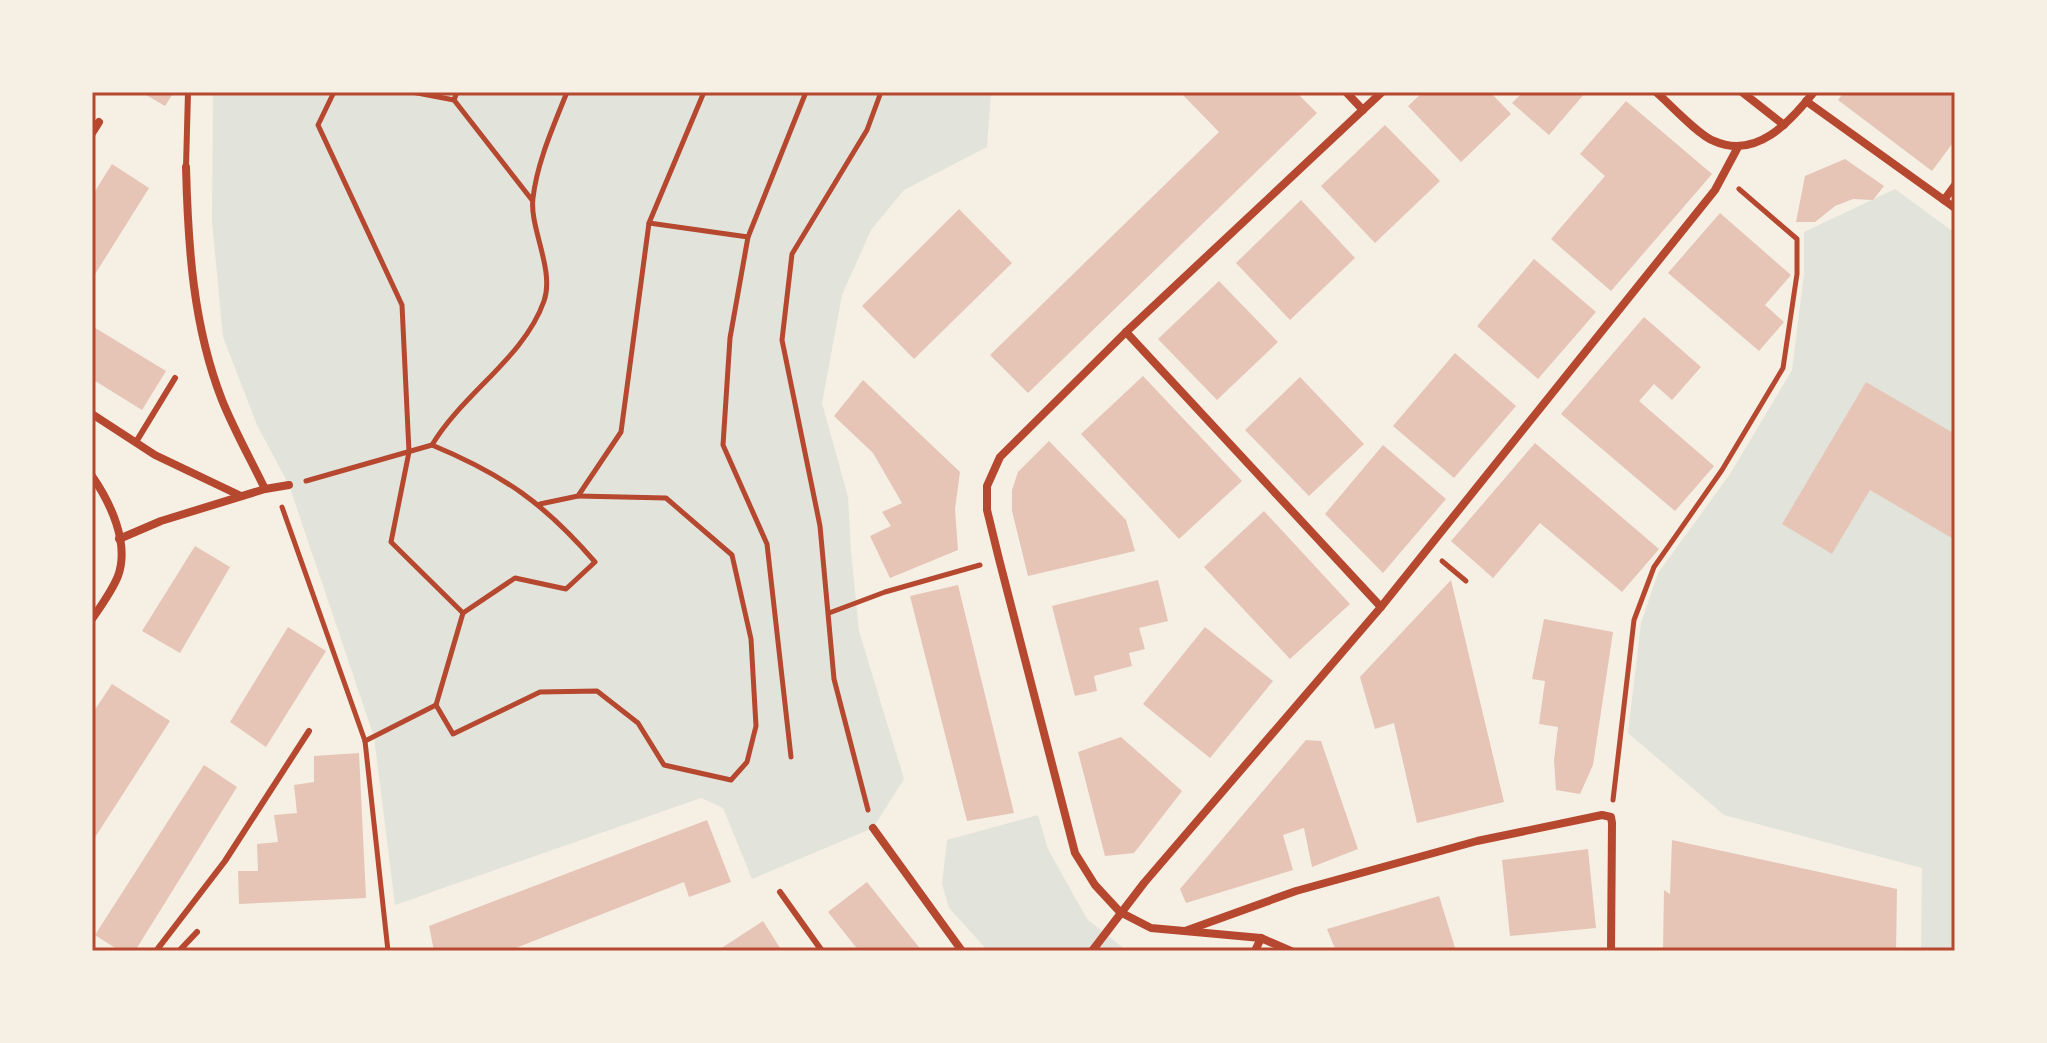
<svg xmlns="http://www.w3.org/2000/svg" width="2047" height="1043" viewBox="0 0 2047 1043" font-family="Figtree,sans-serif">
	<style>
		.green { fill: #e2e4dc }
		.building { fill: #e6c5b7 }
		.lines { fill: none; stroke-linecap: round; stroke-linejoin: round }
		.path { stroke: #b5482f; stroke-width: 5 }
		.service { stroke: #b5482f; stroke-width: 6 }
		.minor { stroke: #b5482f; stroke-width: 8 }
		.neatline { fill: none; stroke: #b5482f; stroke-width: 3 }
	</style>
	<rect width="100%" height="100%" fill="#f6efe4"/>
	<g class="green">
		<polygon points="213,92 991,92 987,147 904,190 871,230 842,295 822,403 848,497 851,551 859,631 904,779 873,828 752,879 723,808 701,798 395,905 374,737 289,485 257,425 223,337 212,222"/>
		<polygon points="1895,189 1955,233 1955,951 1921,951 1922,868 1724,815 1628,733 1641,623 1658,573 1730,474 1792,370 1804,274 1804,232"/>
		<polygon points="1038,815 1048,849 1087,919 1127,951 988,951 949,908 942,884 947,840"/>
	</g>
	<g class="building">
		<polygon points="141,92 174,92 165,106"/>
		<polygon points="1180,92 1296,92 1317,113 1028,393 990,355 1219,132"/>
		<polygon points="1423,92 1494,92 1492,94 1511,114 1461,162 1408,106"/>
		<polygon points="1523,92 1586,92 1549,135 1512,103"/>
		<polygon points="1844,92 1955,92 1955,140 1932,171 1838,100"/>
		<polygon points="1626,101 1712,174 1611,291 1551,239 1605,176 1580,154"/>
		<polygon points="1385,125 1440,181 1375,243 1321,186"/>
		<polygon points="1845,159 1884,186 1873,200 1853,199 1835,206 1815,222 1796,222 1805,176"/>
		<polygon points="112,164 149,188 92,279 92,196"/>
		<polygon points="1301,200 1355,258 1290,320 1236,263"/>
		<polygon points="959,209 1012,263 914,359 862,306"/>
		<polygon points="1720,213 1791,275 1765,305 1784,322 1759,351 1668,273"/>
		<polygon points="1534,259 1596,312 1538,379 1477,326"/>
		<polygon points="1219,281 1278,342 1217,400 1158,339"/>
		<polygon points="1644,317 1701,367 1672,400 1654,384 1639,401 1714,466 1675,511 1561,414"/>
		<polygon points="92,326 166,371 142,410 92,379"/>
		<polygon points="1455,353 1516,406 1454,478 1393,426"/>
		<polygon points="1143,376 1242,481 1179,539 1081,434"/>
		<polygon points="1300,377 1364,444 1309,496 1245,430"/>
		<polygon points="863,380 960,472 955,509 958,550 890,578 870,536 891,526 882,512 902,503 873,453 834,416"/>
		<polygon points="1866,382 1955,434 1955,540 1870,490 1832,554 1782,524"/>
		<polygon points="1049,441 1126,520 1135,551 1028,576 1012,511 1012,490 1018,472"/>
		<polygon points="1535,443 1659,549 1622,592 1540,523 1493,578 1451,541"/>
		<polygon points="1383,445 1446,499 1383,573 1325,514"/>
		<polygon points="1264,511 1350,604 1290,659 1204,567"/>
		<polygon points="195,546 230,567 180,653 142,631"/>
		<polygon points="1158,580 1168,621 1139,628 1145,649 1129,653 1132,666 1094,676 1097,691 1075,696 1052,606"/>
		<polygon points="1451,580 1504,802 1417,823 1394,723 1375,729 1360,677"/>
		<polygon points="958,585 1014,813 967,821 910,596"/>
		<polygon points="1544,619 1613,632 1593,765 1580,794 1556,790 1554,760 1558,727 1539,724 1545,681 1532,679"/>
		<polygon points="288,627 326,651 266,747 230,722"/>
		<polygon points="1205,627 1273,681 1210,758 1143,704"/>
		<polygon points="112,684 170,721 92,842 92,714"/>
		<polygon points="1121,737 1182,791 1134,853 1105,856 1078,752"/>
		<polygon points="1306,740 1321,741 1358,849 1312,867 1304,828 1283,835 1293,870 1186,903 1180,889"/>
		<polygon points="359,753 366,898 239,904 238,871 258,871 257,844 278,842 274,815 297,813 294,785 314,782 314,756"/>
		<polygon points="204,765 237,787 135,951 120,951 95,935"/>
		<polygon points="707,820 731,882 689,897 684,882 508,951 434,951 429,926"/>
		<polygon points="1672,840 1897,889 1896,951 1663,951 1664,890 1670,894"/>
		<polygon points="1588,849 1596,928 1510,936 1502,860"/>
		<polygon points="867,882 902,926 922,951 859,951 828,912"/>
		<polygon points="1439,896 1456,951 1336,951 1327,929"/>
		<polygon points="763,921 782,951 717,951"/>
	</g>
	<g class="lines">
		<g class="path">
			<polyline points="334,92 318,125 402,305 409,452 391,542 463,613 436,705 453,734 540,692 597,691 638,723 664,765 731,780 747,762 756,726 751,639 732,555 666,498 578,496"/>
			<polyline points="412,92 454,100 457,92"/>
			<polyline points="454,100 532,200"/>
			<polyline points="649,223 748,237"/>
			<polyline points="306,481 432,445"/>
			<polyline points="540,504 578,496 621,432 649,223 704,92"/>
			<polyline points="282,507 365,741 388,951"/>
			<polyline points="1442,561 1466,581"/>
			<path d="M463 613 515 578 566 589 595 562C544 503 504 475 432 445 463 393 524 358 544 301 555 270 529 227 533 198 537 162 554 125 567 92"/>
			<polyline points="829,613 885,592 980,565"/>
			<polyline points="365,741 436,705"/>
			<polyline points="791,757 767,544 723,445 730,338 748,237 806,92"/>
			<polyline points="1613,800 1634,620 1654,567 1722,470 1783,368 1797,274 1797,239 1739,189"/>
			<polyline points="868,810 834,679 820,526 782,340 792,254 867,130 881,92"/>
		</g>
		<g class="service">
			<polyline points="186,167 188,92"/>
			<polyline points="136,442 175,378"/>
			<polyline points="780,892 822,951"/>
			<polyline points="156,951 225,861 309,731"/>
			<polyline points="179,951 197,932"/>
		</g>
		<g class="minor">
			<polyline points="1346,92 1363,110"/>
			<path d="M1656 92C1670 104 1698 135 1714 141 1756 160 1790 122 1814 92"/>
			<polyline points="1742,92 1784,125"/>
			<polyline points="1806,101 1955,208"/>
			<polyline points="92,133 99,122"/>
			<polyline points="1944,200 1955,185"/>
			<polyline points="1126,332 1381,607"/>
			<polyline points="92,414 155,455 241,496"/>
			<path d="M92 476C110 502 130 543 118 576 112 591 101 606 92 619"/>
			<polyline points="265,489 289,485"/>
			<path d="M119 539 161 521 265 489C251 460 234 430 222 400 193 326 188 246 186 167"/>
			<polyline points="873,828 962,951"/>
			<polyline points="1185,931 1296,891 1477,841 1602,815 1611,817 1612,823 1611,951"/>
			<polyline points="1092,951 1144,883 1381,607 1715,190 1738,147"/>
			<polyline points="1255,951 1261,938"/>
			<polyline points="1291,951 1261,938 1151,928 1120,912 1095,885 1075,853 999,559 987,510 987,486 1000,457 1126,332 1382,92"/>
		</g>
	</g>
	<rect width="2047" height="1043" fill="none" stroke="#f6efe4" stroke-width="188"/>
	<rect x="94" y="94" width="1859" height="855" class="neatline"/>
</svg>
